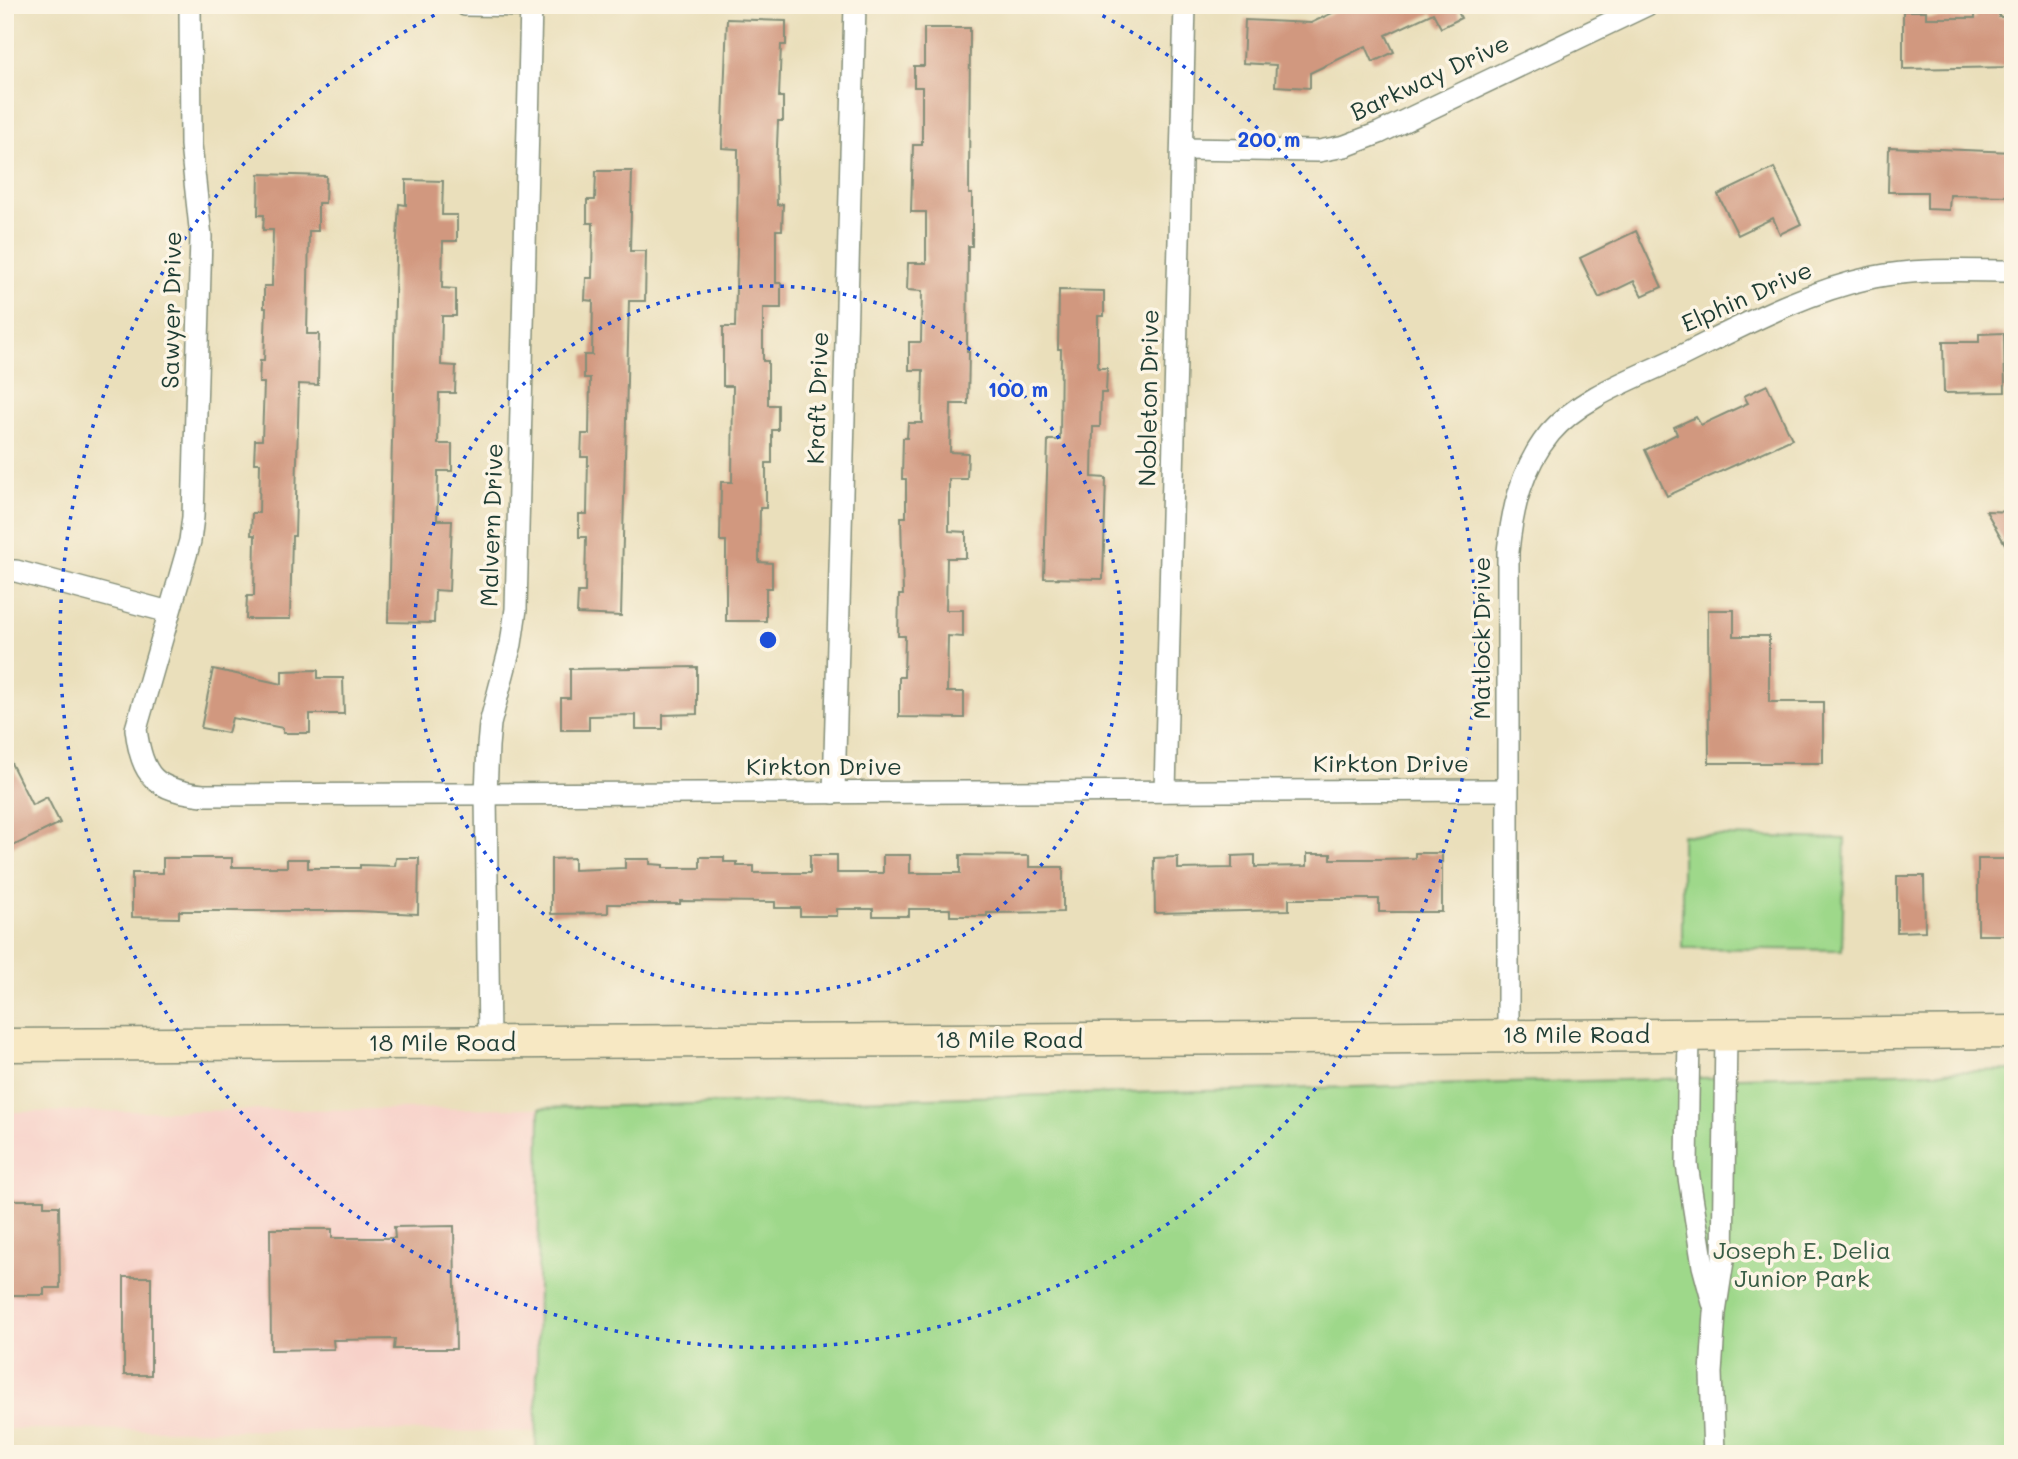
<svg xmlns="http://www.w3.org/2000/svg" width="2018" height="1459" viewBox="0 0 2018 1459" font-family="Mali,sans-serif">
	<style>
		.built { fill: #f7d1c9 }
		.green { fill: #9ed88a; stroke: #5e8a5f; stroke-width: 2 }
		.building { fill: #d1987f }
		.lines { fill: none; stroke-linecap: round; stroke-linejoin: round }
		.street-casing { stroke: #848e78; stroke-width: 24 }
		.secondary-casing { stroke: #848e78; stroke-width: 35 }
		.street { stroke: #fff; stroke-width: 21 }
		.secondary { stroke: #f7e8c3; stroke-width: 32 }
		.ring { fill: none; stroke: #1d4ed8; stroke-width: 3.5; stroke-dasharray: 3.5 7 }
		.labels { text-anchor: middle; stroke-width: 7; stroke-linejoin: round; paint-order: stroke }
		.street-label { font-size: 24px; fill: #1f3d34; stroke: #fcf5e5 }
		.park-label { font-size: 24px; fill: #385c45; stroke: #fcf5e5 }
		.centre { fill: #1d4ed8; stroke: #fcf5e5; stroke-width: 3.5 }
		.ring-label { font-size: 21px; text-anchor: middle; font-weight: bold; fill: #1d4ed8; stroke: #fcf5e5; stroke-width: 7; stroke-linejoin: round; paint-order: stroke }
	</style>
	<rect width="100%" height="100%" fill="#fcf5e5"/>
	<filter id="ink" filterUnits="userSpaceOnUse"><feTurbulence type="fractalNoise" baseFrequency=".0143" numOctaves="2"/><feDisplacementMap in="SourceGraphic" scale="14" xChannelSelector="R" yChannelSelector="G"/><feConvolveMatrix kernelMatrix="1 2 1 2 8 2 1 2 1" color-interpolation-filters="sRGB"/></filter>
	<filter id="wash" filterUnits="userSpaceOnUse"><feTurbulence type="fractalNoise" baseFrequency=".00686" numOctaves="4" result="noise"/><feDisplacementMap in="SourceGraphic" scale="28" xChannelSelector="R" yChannelSelector="G"/><feGaussianBlur stdDeviation="1.57" result="paint"/><feColorMatrix in="noise" values="0 0 0 0 0 0 0 0 0 0 0 0 0 0 0 0 0 1.4 0 .05"/><feComposite in="paint" operator="in"/></filter>
	<g filter="url(#wash)">
		<rect width="100%" height="100%" fill="#eadfbb"/>
		<polygon class="built" points="540,1108 537,1432 5,1429 5,1112"/>
		<g class="green">
			<polygon points="1682,835 1845,839 1842,950 1682,948"/>
			<polygon points="2013,1070 2013,1454 536,1454 540,1108"/>
		</g>
		<g id="blocks">
			<g class="building">
				<polygon points="1349,5 1455,5 1461,18 1441,28 1433,13 1386,35 1394,52 1373,62 1366,46 1310,73 1310,88 1275,86 1276,65 1243,63 1245,20 1311,23"/>
				<polygon points="1975,9 1999,9 1999,17 2013,17 2013,67 1903,69 1903,11 1926,11 1926,18 1975,18"/>
				<polygon points="727,19 786,21 786,45 781,45 779,97 783,97 783,121 778,121 776,171 777,205 783,204 782,230 776,230 776,283 781,283 781,308 763,308 763,361 768,361 768,405 778,405 778,430 772,430 772,463 766,463 766,508 760,508 759,562 772,563 772,588 766,588 766,621 726,621 726,541 720,541 721,482 732,482 733,386 723,386 723,327 735,327 737,249 738,149 722,148"/>
				<polygon points="924,28 970,28 969,194 972,194 972,246 968,246 967,352 969,352 968,404 951,404 950,452 968,453 967,479 949,479 949,531 966,532 966,558 947,558 946,610 963,610 963,637 948,636 947,692 964,692 964,718 899,717 899,677 904,677 905,636 898,636 899,595 903,595 901,517 906,517 906,479 902,479 903,438 907,438 908,423 922,423 923,370 909,370 909,342 921,342 922,291 907,290 908,263 926,263 926,212 911,212 913,145 922,145 922,87 914,87 914,66 924,66"/>
				<polygon points="1889,147 2013,152 2013,196 1950,195 1949,210 1927,209 1927,192 1888,192"/>
				<polygon points="1774,168 1801,224 1780,234 1773,218 1738,235 1718,195"/>
				<polygon points="596,171 632,171 630,251 646,251 645,301 629,301 621,616 577,614 578,592 585,592 586,537 579,537 579,514 587,514 588,457 581,457 582,434 589,434 590,378 584,378 584,355 592,355 593,301 585,300 586,278 592,278 593,223 587,223 587,200 595,200"/>
				<polygon points="259,174 326,176 325,203 318,203 318,231 309,231 307,334 319,334 318,385 299,384 295,536 292,536 290,619 246,619 247,596 254,596 255,535 251,535 252,513 259,513 260,463 254,463 255,440 262,440 264,383 259,383 260,361 264,361 266,308 264,308 264,286 272,286 273,230 263,230 264,215 258,215"/>
				<polygon points="406,180 443,181 442,215 457,215 457,241 443,241 442,288 456,289 456,316 442,316 441,365 456,366 455,393 439,393 438,444 452,444 452,471 438,471 437,520 452,520 449,591 435,590 434,623 388,622 396,255 399,204 406,205"/>
				<polygon points="1636,231 1662,287 1642,296 1634,281 1599,298 1580,258"/>
				<polygon points="1059,290 1104,291 1104,316 1098,316 1098,368 1107,368 1106,393 1101,393 1100,427 1093,427 1092,477 1106,478 1103,579 1044,578 1048,440 1060,440 1061,349 1058,349"/>
				<polygon points="2004,333 2005,392 1944,393 1943,342 1979,342 1979,334"/>
				<polygon points="1767,385 1792,439 1667,496 1645,450 1677,434 1674,427 1696,417 1701,425 1748,403 1744,396"/>
				<polygon points="1986,511 2013,512 2013,558"/>
				<polygon points="1708,610 1734,610 1734,636 1769,636 1769,702 1823,702 1823,763 1709,763"/>
				<polygon points="697,667 697,714 663,715 663,729 636,729 636,715 589,716 589,730 561,730 561,698 570,698 570,669"/>
				<polygon points="213,669 282,684 282,671 318,670 318,678 343,678 344,714 310,714 310,733 283,733 283,728 232,718 228,733 201,728"/>
				<polygon points="5,751 32,805 47,797 60,823 5,850"/>
				<polygon points="1415,853 1442,853 1442,912 1379,912 1379,899 1289,899 1289,910 1155,913 1154,858 1178,857 1178,869 1232,868 1232,856 1255,855 1255,867 1307,866 1307,854 1331,854 1331,859 1379,859 1415,858"/>
				<polygon points="810,855 837,855 837,873 883,873 883,855 910,855 910,873 960,873 960,855 1029,856 1029,867 1063,867 1063,912 987,913 987,916 950,916 950,909 909,909 909,916 873,916 873,909 837,909 837,916 800,916 800,908 775,908 775,902 680,901 680,904 608,904 608,913 551,914 551,859 574,858 574,870 625,868 625,859 650,859 650,864 663,865 663,868 700,868 700,857 724,857 724,862 737,862 737,866 754,866 754,873 810,873"/>
				<polygon points="163,858 232,858 232,867 287,867 287,859 308,859 308,868 360,868 360,865 395,866 396,858 419,858 418,914 359,911 179,911 179,918 132,917 132,873 163,873"/>
				<polygon points="1978,859 2011,859 2013,861 2013,935 1978,935"/>
				<polygon points="1897,876 1924,876 1925,931 1897,932"/>
				<polygon points="5,1200 44,1200 44,1206 59,1206 60,1288 44,1288 44,1295 5,1295"/>
				<polygon points="454,1226 456,1349 394,1349 395,1339 333,1340 334,1349 271,1350 270,1229 332,1229 332,1238 395,1238 394,1227"/>
				<rect x="124" y="1277" width="27" height="98"/>
			</g>
		</g>
	</g>
	<g filter="url(#ink)">
		<use href="#blocks" fill-opacity="0" stroke="#848e78" stroke-width="2"/>
		<g class="lines">
			<g class="street-casing">
				<g id="street">
					<path d="M190 5 191 145 201 237 193 517 190 541 136 729C142 777 155 790 203 795L1507 790"/>
					<polyline points="465,5 531,6"/>
					<polyline points="1182,149 1319,151 1345,146 1379,133 1647,5"/>
					<polyline points="5,571 16,571 169,612"/>
					<polyline points="1165,791 1185,5"/>
					<polyline points="834,793 855,5"/>
					<polyline points="1689,1034 1687,1165 1703,1266 1713,1303"/>
					<path d="M1508 1036V552C1512 509 1522 467 1550 433 1581 397 1631 380 1673 360 1738 328 1803 292 1874 277 1919 268 1967 271 2013 271"/>
					<polyline points="489,1043 486,793 488,746 490,724 511,644 516,609 531,5"/>
					<polyline points="1714,1454 1711,1373 1715,1313 1723,1261 1726,1034"/>
				</g>
			</g>
			<g class="secondary-casing">
				<polyline id="secondary" points="5,1045 1300,1038 2013,1032"/>
			</g>
			<use href="#street" class="street"/>
			<use href="#secondary" class="secondary"/>
		</g>
	</g>
	<g class="ring">
		<circle cx="768" cy="640" r="354"/>
		<path d="M1084 6A708 708 0 1 1 452 6"/>
	</g>
	<g class="labels">
		<g class="street-label">
			<text transform="translate(1430 78) rotate(-25)" y="8">Barkway Drive</text>
			<text transform="translate(1747 297) rotate(-24)" y="8">Elphin Drive</text>
			<text transform="translate(172 310) rotate(-89)" y="8">Sawyer Drive</text>
			<text transform="translate(818 398) rotate(-88)" y="8">Kraft Drive</text>
			<text transform="translate(1149 398) rotate(-89)" y="8">Nobleton Drive</text>
			<text transform="translate(492 525) rotate(-88)" y="8">Malvern Drive</text>
			<text transform="translate(1482 638) rotate(-90)" y="8">Matlock Drive</text>
			<text x="1391" y="772">Kirkton Drive</text>
			<text x="824" y="775">Kirkton Drive</text>
			<text x="1576" y="1043">18 Mile Road</text>
			<text x="1009" y="1048">18 Mile Road</text>
			<text x="442" y="1051">18 Mile Road</text>
		</g>
		<g class="park-label">
			<text x="1802" y="1259">Joseph E. Delia<tspan x="1802" dy="28">Junior Park</tspan></text>
		</g>
	</g>
	<circle cx="768" cy="640" r="10" class="centre"/>
	<g class="ring-label">
		<text x="1269" y="147">200 m</text>
		<text x="1018" y="397">100 m</text>
	</g>
	<rect width="2018" height="1459" fill="none" stroke="#fcf5e5" stroke-width="28"/>
</svg>
